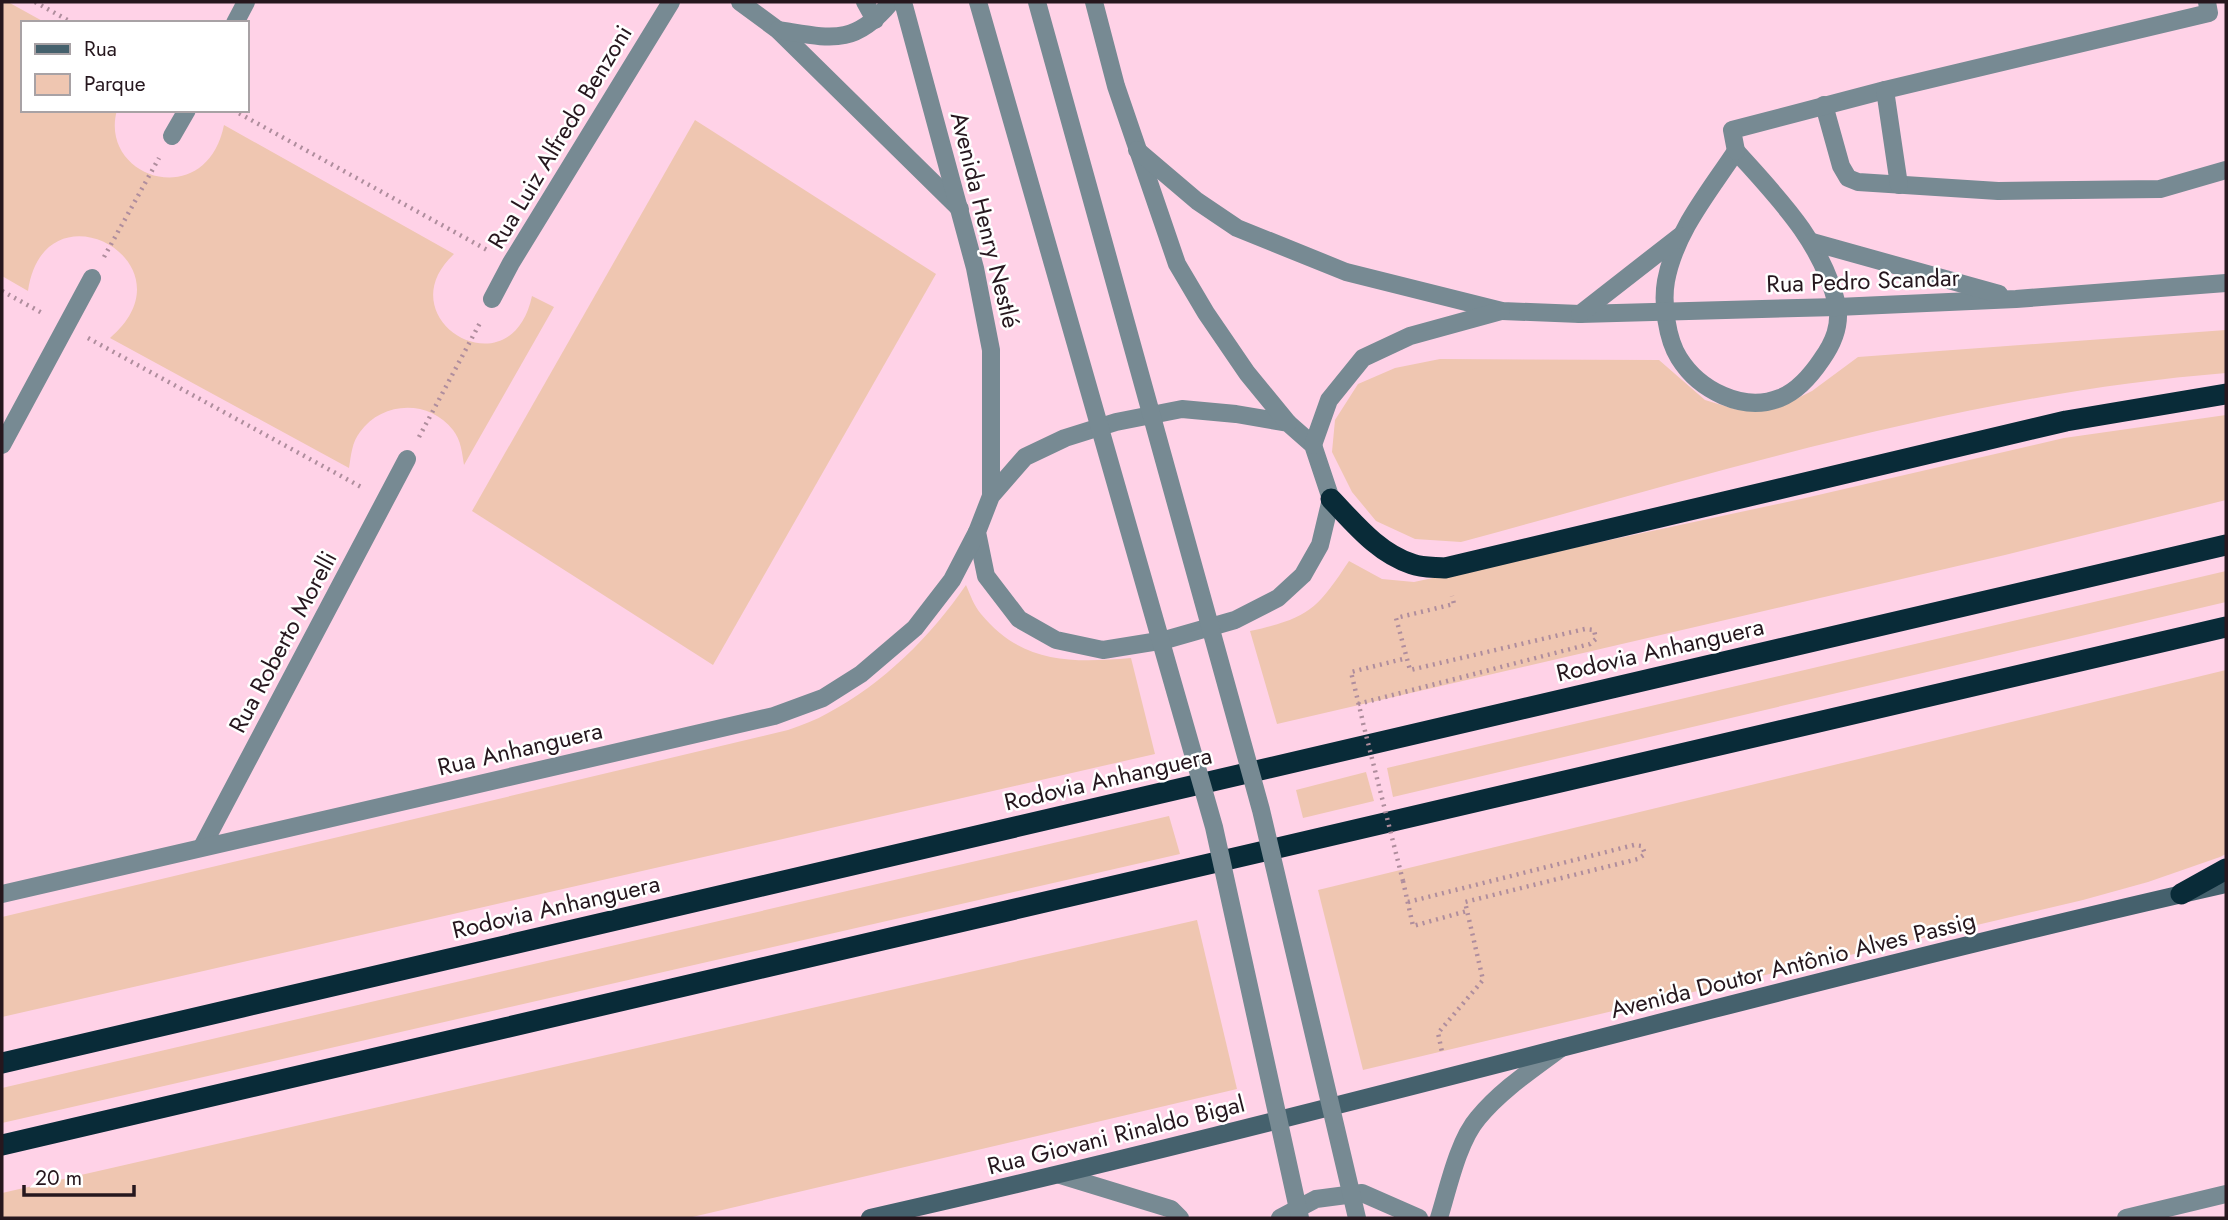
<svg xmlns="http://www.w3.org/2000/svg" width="2228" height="1220" viewBox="0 0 2228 1220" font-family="Jost,sans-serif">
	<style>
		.green { fill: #efc6b1 }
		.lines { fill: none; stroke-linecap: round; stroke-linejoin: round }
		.path { stroke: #af8d9d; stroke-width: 4.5; stroke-dasharray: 2 5; stroke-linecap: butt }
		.service { stroke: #778a93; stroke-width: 18 }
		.minor { stroke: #778a93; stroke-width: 18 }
		.tertiary { stroke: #778a93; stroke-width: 18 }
		.secondary { stroke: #45616d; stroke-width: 18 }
		.motorway { stroke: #092b38; stroke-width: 21 }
		.path-bridge { stroke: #af8d9d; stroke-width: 4.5; stroke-dasharray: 2 5; stroke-linecap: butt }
		.tertiary-bridge { stroke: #778a93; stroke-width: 18 }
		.labels { text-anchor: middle; stroke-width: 5; stroke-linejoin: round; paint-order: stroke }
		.street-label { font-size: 24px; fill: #26171e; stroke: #fff }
	</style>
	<rect width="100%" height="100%" fill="#ffd2e7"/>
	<g class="green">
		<path d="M2 2H8L46 23H23V110H117C98 178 206 213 224 125L454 254C384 319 511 395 532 296L554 307 464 465C462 453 461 440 453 430 429 399 382 401 360 432 352 442 351 455 349 468L110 338C198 263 44 178 28 291L2 276Z"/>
		<polygon points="695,120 936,274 713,665 472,511"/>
		<path d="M2226 330V373C1965 394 1713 474 1461 542L1415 539 1376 521 1352 492 1332 452 1335 420 1358 384 1395 368 1440 359 1659 360 1705 400 1738 410 1778 408 1812 391 1858 357Z"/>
		<path d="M2226 415V500L2005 555 1277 724 1250 631C1308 618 1316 611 1349 561L1382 579 1414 582 1801 499 2064 438Z"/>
		<polygon points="2226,571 2226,602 1393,797 1387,768"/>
		<path d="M966 585C970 594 974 606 981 614 1022 664 1072 663 1131 658L1155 754 2 1017V917L788 730C802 725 816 720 828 713 883 684 931 636 966 585Z"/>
		<polygon points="2226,670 2226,854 2220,857 2148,882 2083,900 1363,1070 1318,890"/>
		<polygon points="1366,772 1374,801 1303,818 1296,790"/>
		<polygon points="1169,816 1180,854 2,1123 2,1088"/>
		<polygon points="1197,920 1237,1089 688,1218 2,1218 2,1193"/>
	</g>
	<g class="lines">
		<g class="path">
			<polyline points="35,2 73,23"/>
			<polyline points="233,110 489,251"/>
			<polyline points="104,257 159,158"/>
			<polyline points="2,291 44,314"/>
			<polyline points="88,338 363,488"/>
			<polyline points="419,437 481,321"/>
			<polyline points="1358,704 1590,644 1596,639 1594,630 1585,629 1410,670 1396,618 1454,604 1452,596"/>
			<polyline points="1362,718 1351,672 1407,658"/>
			<polyline points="1403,881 1413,926 1467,911"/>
			<polyline points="1408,902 1634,845 1642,846 1645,854 1638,859 1465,902 1483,980 1438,1033 1442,1052"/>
		</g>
		<g class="service">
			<polyline points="865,2 875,20"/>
			<polyline points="1824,105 1841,166 1848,178 1858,182 1998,191 2160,189 2226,170"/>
			<path d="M1736 151C1777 197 1822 241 1837 305 1841 325 1834 342 1822 359 1812 374 1798 391 1780 398 1743 413 1699 390 1679 358 1667 339 1662 303 1666 281 1675 232 1709 192 1736 151Z"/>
			<polyline points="1736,151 1732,130 1885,90"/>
			<polyline points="1899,185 1885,90 2209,13 2207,2"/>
		</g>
		<g class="minor">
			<polyline points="740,2 778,30 960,209"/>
			<polyline points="235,23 246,2"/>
			<path d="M778 30C830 38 854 47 891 2"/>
			<polyline points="172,136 187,110"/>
			<polyline points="492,299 511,263 671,2"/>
			<polyline points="2,445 92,278"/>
			<polyline points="202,847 407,459"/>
			<polyline points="1060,1175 1171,1209 1180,1218"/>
			<polyline points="1280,1218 1316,1199 1362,1193 1419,1218"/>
			<path d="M1439 1218C1448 1189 1458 1141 1478 1118 1501 1090 1533 1069 1561 1048"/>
			<polyline points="2126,1218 2226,1194"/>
		</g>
		<g class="tertiary">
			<polyline points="903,2 975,268 991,350 991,496 977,532 986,576 1019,619 1056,640 1103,650 1165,640 1235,620 1278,598 1303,575 1320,545 1331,499 1313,445 1288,423 1236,414 1182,409 1116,422 1065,438 1025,457 991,496"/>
			<polyline points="1094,2 1116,86 1177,264 1206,313 1247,373 1288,423"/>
			<polyline points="1137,150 1197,201 1237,228 1346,272 1502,311 1580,314 1837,307 2016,299 2226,283"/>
			<polyline points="1812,242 1999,294"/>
			<polyline points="1580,314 1680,236"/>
			<polyline points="1313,445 1329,400 1363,358 1410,336 1501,311"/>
			<polyline points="2,894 774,716 823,698 861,674 915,628 952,580 977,532"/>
		</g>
		<path class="secondary" d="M870 1218C1324 1116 1772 987 2226 884"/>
		<g class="motorway">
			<path d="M1331 499C1355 524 1378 553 1412 564 1422 568 1434 567 1445 568L2066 421 2226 394"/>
			<polyline points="2181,894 2226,869"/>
			<polyline points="2,1063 2226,545"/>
			<polyline points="2,1145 2226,627"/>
		</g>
		<polyline class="path-bridge" points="1363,723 1403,881"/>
		<g class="tertiary-bridge">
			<polyline points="978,2 1214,827 1300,1218"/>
			<polyline points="1037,2 1261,810 1357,1218"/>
		</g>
	</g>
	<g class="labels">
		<g class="street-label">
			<text transform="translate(560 137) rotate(-59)" y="8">Rua Luiz Alfredo Benzoni</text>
			<text transform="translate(985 220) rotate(76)" y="8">Avenida Henry Nestlé</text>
			<text transform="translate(1863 281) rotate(-2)" y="8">Rua Pedro Scandar</text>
			<text transform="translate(283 642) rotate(-62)" y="8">Rua Roberto Morelli</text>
			<text transform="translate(1660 650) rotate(-13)" y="8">Rodovia Anhanguera</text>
			<text transform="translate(520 749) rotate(-13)" y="8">Rua Anhanguera</text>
			<text transform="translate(1108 779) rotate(-13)" y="8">Rodovia Anhanguera</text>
			<text transform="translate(556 907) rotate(-13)" y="8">Rodovia Anhanguera</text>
			<text transform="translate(1793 965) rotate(-14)" y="8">Avenida Doutor Antônio Alves Passig</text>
			<text transform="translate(1116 1135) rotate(-14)" y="8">Rua Giovani Rinaldo Bigal</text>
		</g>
	</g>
	<rect width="2228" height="1220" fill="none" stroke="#26171e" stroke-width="7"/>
	<rect x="21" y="21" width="228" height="91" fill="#ffffff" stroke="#a8a2a5" stroke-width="2"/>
	<rect x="35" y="44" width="35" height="10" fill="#45616d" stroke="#a8a2a5" stroke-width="2"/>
	<text x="84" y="56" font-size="21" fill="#26171e">Rua</text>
	<rect x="35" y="74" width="35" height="21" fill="#efc6b1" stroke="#a8a2a5" stroke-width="2"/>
	<text x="84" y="91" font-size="21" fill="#26171e">Parque</text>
	<path d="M24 1185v10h110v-10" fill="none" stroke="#26171e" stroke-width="3.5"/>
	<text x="35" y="1185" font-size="21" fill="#26171e" stroke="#ffffff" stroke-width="5" paint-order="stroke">20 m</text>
</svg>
